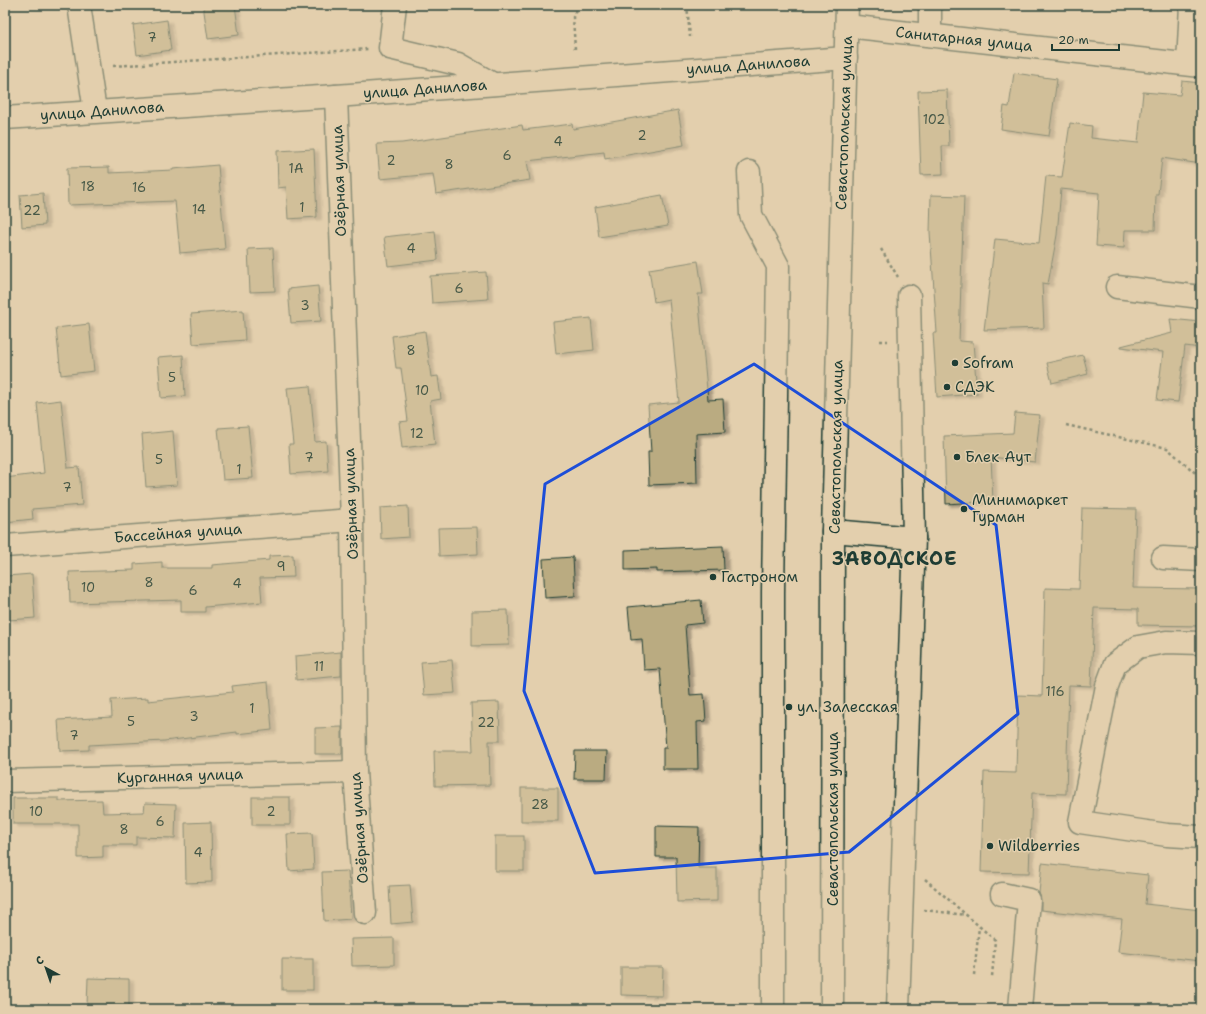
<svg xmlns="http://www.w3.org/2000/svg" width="1206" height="1014" viewBox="0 0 1206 1014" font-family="'Shantell Sans',sans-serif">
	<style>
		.building { fill: #baab81; stroke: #1f3d34; filter: url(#shadow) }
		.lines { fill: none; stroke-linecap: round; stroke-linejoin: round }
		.minor-casing { stroke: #1f3d34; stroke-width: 25 }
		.major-casing { stroke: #1f3d34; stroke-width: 25 }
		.path { stroke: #1f3d34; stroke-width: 2.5; stroke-dasharray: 3 3; stroke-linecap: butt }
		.minor { stroke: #e3cfad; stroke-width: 22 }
		.major { stroke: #e3cfad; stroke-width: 22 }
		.marked { fill: none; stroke: #1d4ed8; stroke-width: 3; stroke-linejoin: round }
		.poi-dot { fill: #1f3d34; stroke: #e3cfad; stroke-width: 1.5 }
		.labels { text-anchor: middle; stroke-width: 3; stroke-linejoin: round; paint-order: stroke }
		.number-label { font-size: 13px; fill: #465847 }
		.street-label { font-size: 15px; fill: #1f3d34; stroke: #e3cfad }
		.poi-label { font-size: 15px; fill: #1f3d34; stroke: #e3cfad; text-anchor: start }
		.district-label { font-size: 19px; font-weight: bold; letter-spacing: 1px; fill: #1f3d34; stroke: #e3cfad }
	</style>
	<defs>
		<filter id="shadow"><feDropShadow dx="4.5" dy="2.5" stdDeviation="1" flood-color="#0004"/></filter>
	</defs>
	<rect width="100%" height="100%" fill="#e3cfad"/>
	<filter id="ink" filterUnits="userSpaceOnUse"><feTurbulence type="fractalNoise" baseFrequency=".025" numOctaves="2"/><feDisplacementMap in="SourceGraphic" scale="8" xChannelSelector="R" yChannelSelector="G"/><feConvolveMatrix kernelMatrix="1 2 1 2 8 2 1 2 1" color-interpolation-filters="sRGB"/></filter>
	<g filter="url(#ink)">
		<g class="building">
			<polygon points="203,5 235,5 239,35 208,39"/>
			<polygon points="167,20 171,50 137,55 133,25"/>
			<polygon points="1014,73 1057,79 1049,136 1001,129 1004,106 1009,107"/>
			<polygon points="1182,81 1201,83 1201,164 1162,158 1158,194 1156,194 1155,230 1125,230 1124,248 1096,246 1099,193 1061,189 1057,235 1048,284 1042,283 1044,328 984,330 995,239 1039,243 1046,176 1062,177 1070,123 1092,126 1091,138 1138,143 1143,92 1180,95"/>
			<polygon points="947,90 949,146 942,146 943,174 921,175 918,91"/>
			<polygon points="678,110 684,145 605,159 604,152 527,161 530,180 436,194 433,174 380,179 377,144 402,143 522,125 523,130 572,124 573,129"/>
			<polygon points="314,149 317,217 288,219 286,187 278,188 277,151"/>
			<polygon points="218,165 225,249 180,253 175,201 68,205 67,168 109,167 109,173 173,170 173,169"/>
			<polygon points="43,193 45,225 22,227 20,195"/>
			<polygon points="662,195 668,226 599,237 595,207"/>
			<polygon points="931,195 964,196 959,341 973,342 977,394 937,397 933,333 937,333 930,232"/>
			<polygon points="435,231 438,260 388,266 384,237"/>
			<polygon points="273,248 275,291 250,292 248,249"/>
			<polygon points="698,261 703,294 698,294 708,400 723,399 725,432 696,434 697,483 649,485 648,452 651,452 648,405 679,402 669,299 654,302 649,269"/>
			<polygon points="486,272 488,299 432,303 430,276"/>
			<polygon points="318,286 321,321 291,323 288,289"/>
			<polygon points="243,310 245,340 193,344 191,314"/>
			<polygon points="591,318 594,350 556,354 553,322"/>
			<polygon points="1170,319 1201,322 1201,348 1185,346 1178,402 1157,400 1163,352 1121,347 1121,346 1172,333"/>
			<polygon points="89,324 94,371 61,375 56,328"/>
			<polygon points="425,331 431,377 438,376 441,399 430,401 435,444 402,448 399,422 408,421 401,368 396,368 392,336"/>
			<polygon points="183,355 185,396 161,398 158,357"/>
			<polygon points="1083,355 1088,374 1052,383 1047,363"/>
			<polygon points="310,386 315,442 326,441 328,471 291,474 289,444 293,444 287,388"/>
			<polygon points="61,400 68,468 79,467 82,505 32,509 33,519 5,522 5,478 44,473 37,403"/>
			<polygon points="1015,413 1040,415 1035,462 991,457 993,501 946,504 944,436 1013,433"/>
			<polygon points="248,426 253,478 223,480 218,428"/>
			<polygon points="173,431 177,485 146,487 142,434"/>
			<polygon points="408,506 409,537 381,539 380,508"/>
			<polygon points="1082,508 1136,509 1133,588 1201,589 1201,626 1138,625 1138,609 1094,608 1091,686 1069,685 1066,794 1032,793 1029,873 981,872 984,772 1016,773 1018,695 1042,696 1045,588 1079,589"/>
			<polygon points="477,527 478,554 439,556 438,528"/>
			<polygon points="723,546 724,570 657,572 657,569 625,570 625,550"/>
			<polygon points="293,555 294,577 260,578 262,602 205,607 205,612 181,612 181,600 70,603 69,572 134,570 134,564 162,562 162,568 212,568 212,565 269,560 269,556"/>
			<polygon points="573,557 575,596 545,598 543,559"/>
			<polygon points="32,574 35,618 9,620 6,576"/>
			<polygon points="701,600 703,623 685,625 690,695 704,694 706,721 697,722 698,769 663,769 663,748 666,748 660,669 644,670 642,639 631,640 628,607"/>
			<polygon points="508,610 509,645 472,646 472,611"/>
			<polygon points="341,652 341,676 296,680 295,656"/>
			<polygon points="452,660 455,693 424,695 421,662"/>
			<polygon points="268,682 272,730 237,734 237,732 164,741 89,745 89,750 60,751 58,720 112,717 111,700 148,698 148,701 233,692 232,686"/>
			<polygon points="499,702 500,741 489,741 490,785 435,786 434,751 473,751 471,703"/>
			<polygon points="342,727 342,754 315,754 315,728"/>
			<polygon points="575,751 607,751 606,779 574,779"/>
			<rect x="521" y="788" width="37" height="33"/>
			<rect x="252" y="797" width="38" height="28"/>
			<polygon points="13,798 59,798 59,801 102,800 103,813 144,812 145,803 176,804 175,838 136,837 136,845 103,845 103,857 78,858 78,824 13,824"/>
			<polygon points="211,822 212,882 186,883 185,823"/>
			<polygon points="656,826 699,827 698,868 717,868 717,901 677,902 676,857 656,857"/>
			<polygon points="312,833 314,869 289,871 287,834"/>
			<rect x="495" y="836" width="29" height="35"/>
			<polygon points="1042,863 1148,875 1145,904 1201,910 1201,961 1118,952 1122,919 1041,910 1041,901 1039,893"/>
			<polygon points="348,871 351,919 324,921 322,872"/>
			<polygon points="410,885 413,922 391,924 389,886"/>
			<polygon points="394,938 394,965 352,966 351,939"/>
			<rect x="282" y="959" width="31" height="31"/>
			<polygon points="621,967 663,967 662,996 621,995"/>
			<polygon points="88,978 129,979 129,1006 87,1005"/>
		</g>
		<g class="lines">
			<g class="minor-casing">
				<g id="minor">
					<polyline points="79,5 95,111"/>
					<polyline points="395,5 390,48 458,64 493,84"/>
					<polyline points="847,26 1201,66"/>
					<polyline points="930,35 930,5"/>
					<polyline points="1188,64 1191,5"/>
					<polyline points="336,96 352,520 355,772 365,913"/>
					<polyline points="749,172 751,215 778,266 773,592 773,1009"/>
					<polyline points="1117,287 1201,297"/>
					<polyline points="833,531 914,538"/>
					<polyline points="5,546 352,520"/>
					<polyline points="1163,558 1201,560"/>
					<polyline points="1201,643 1166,642 1138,647 1115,664 1107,686 1080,822 1167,835 1201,837"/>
					<polyline points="5,781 355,772"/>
					<polyline points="1002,894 1029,900 1020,1009"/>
					<polyline points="898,1009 914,538 909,296"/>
				</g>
			</g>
			<g class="major-casing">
				<g id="major">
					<polyline points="5,118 336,96 846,58"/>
					<polyline points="832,1009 833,531 847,5"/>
				</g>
			</g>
			<g class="path">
				<polyline points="687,5 690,37"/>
				<polyline points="575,49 573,17 578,5"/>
				<polyline points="113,66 368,49"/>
				<polyline points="881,249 898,277"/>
				<polyline points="880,341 888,341"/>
				<polyline points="1066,425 1167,448 1201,478"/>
				<polyline points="925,879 995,940 992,977"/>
				<polyline points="924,910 966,915"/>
				<polyline points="974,975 979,927"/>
			</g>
			<use href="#minor" class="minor"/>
			<use href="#major" class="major"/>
		</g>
	</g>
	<path d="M0 0H1206V1014H0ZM754 364 996 525 1018 714 849 852 595 873 524 691 545 484Z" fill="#e3cfad" fill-opacity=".55" fill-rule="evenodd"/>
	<path class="marked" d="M754 364 996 525 1018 714 849 852 595 873 524 691 545 484Z"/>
	<g class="poi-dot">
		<circle cx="955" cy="363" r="4"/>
		<circle cx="947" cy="387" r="4"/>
		<circle cx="957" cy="457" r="4"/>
		<circle cx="964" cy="509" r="4"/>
		<circle cx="713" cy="577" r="4"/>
		<circle cx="789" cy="707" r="4"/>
		<circle cx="990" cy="846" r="4"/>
	</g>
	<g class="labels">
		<g class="number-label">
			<text x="152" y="42">7</text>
			<text x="934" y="124">102</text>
			<text x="642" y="140">2</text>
			<text x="558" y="146">4</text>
			<text x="507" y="160">6</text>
			<text x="391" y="165">2</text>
			<text x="449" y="169">8</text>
			<text x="296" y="173">1А</text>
			<text x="88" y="191">18</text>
			<text x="139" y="192">16</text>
			<text x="302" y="212">1</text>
			<text x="199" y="214">14</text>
			<text x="32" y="215">22</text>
			<text x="411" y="253">4</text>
			<text x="459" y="293">6</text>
			<text x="305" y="310">3</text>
			<text x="411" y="355">8</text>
			<text x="172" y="382">5</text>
			<text x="422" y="395">10</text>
			<text x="417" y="438">12</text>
			<text x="309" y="462">7</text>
			<text x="159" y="464">5</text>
			<text x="239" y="474">1</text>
			<text x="67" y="492">7</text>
			<text x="281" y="571">9</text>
			<text x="149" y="587">8</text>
			<text x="237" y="588">4</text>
			<text x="88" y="592">10</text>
			<text x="193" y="595">6</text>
			<text x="319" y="671">11</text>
			<text x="1055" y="696">116</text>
			<text x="252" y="713">1</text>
			<text x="194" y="721">3</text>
			<text x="131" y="726">5</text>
			<text x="486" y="727">22</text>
			<text x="74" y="740">7</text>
			<text x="540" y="809">28</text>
			<text x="36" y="816">10</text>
			<text x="271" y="816">2</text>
			<text x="160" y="826">6</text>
			<text x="124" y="834">8</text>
			<text x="198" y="857">4</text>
		</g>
		<g class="street-label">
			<text transform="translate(964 39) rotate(6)" y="5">Санитарная улица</text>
			<text transform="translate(748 65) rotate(-4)" y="5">улица Данилова</text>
			<text transform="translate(425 89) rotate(-4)" y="5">улица Данилова</text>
			<text transform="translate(102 111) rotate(-4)" y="5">улица Данилова</text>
			<text transform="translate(844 123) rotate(-88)" y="5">Севастопольская улица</text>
			<text transform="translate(339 181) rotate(-92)" y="5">Озёрная улица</text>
			<text transform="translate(836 447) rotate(-89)" y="5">Севастопольская улица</text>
			<text transform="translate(351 504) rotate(-92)" y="5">Озёрная улица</text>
			<text transform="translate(178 533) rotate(-4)" y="5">Бассейная улица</text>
			<text transform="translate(180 776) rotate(-2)" y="5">Курганная улица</text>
			<text transform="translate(833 819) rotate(-90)" y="5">Севастопольская улица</text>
			<text transform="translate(359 828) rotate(-94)" y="5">Озёрная улица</text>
		</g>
		<g class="poi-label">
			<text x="963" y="368">Sofram</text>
			<text x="955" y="392">СДЭК</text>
			<text x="965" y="462">Блек Аут</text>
			<text x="972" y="505">Минимаркет<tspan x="972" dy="17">Гурман</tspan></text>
			<text x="721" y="582">Гастроном</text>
			<text x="797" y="712">ул. Залесская</text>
			<text x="998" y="851">Wildberries</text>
		</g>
		<g class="district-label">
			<text x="895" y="565">ЗАВОДСКОЕ</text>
		</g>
	</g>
	<rect width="1206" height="1014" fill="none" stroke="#e3cfad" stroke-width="20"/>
	<rect x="10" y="10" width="1186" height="994" fill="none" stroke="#1f3d34" stroke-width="1.5" filter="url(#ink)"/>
	<g transform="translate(46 968) rotate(320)" stroke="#e3cfad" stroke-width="3" paint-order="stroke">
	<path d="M0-3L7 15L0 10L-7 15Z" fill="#1f3d34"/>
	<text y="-6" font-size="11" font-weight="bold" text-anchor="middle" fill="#1f3d34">С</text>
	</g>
	<path d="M1052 44v6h67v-6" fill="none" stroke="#1f3d34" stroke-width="2"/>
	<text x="1058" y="44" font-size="12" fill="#1f3d34" stroke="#e3cfad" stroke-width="3" paint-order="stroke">20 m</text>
</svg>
